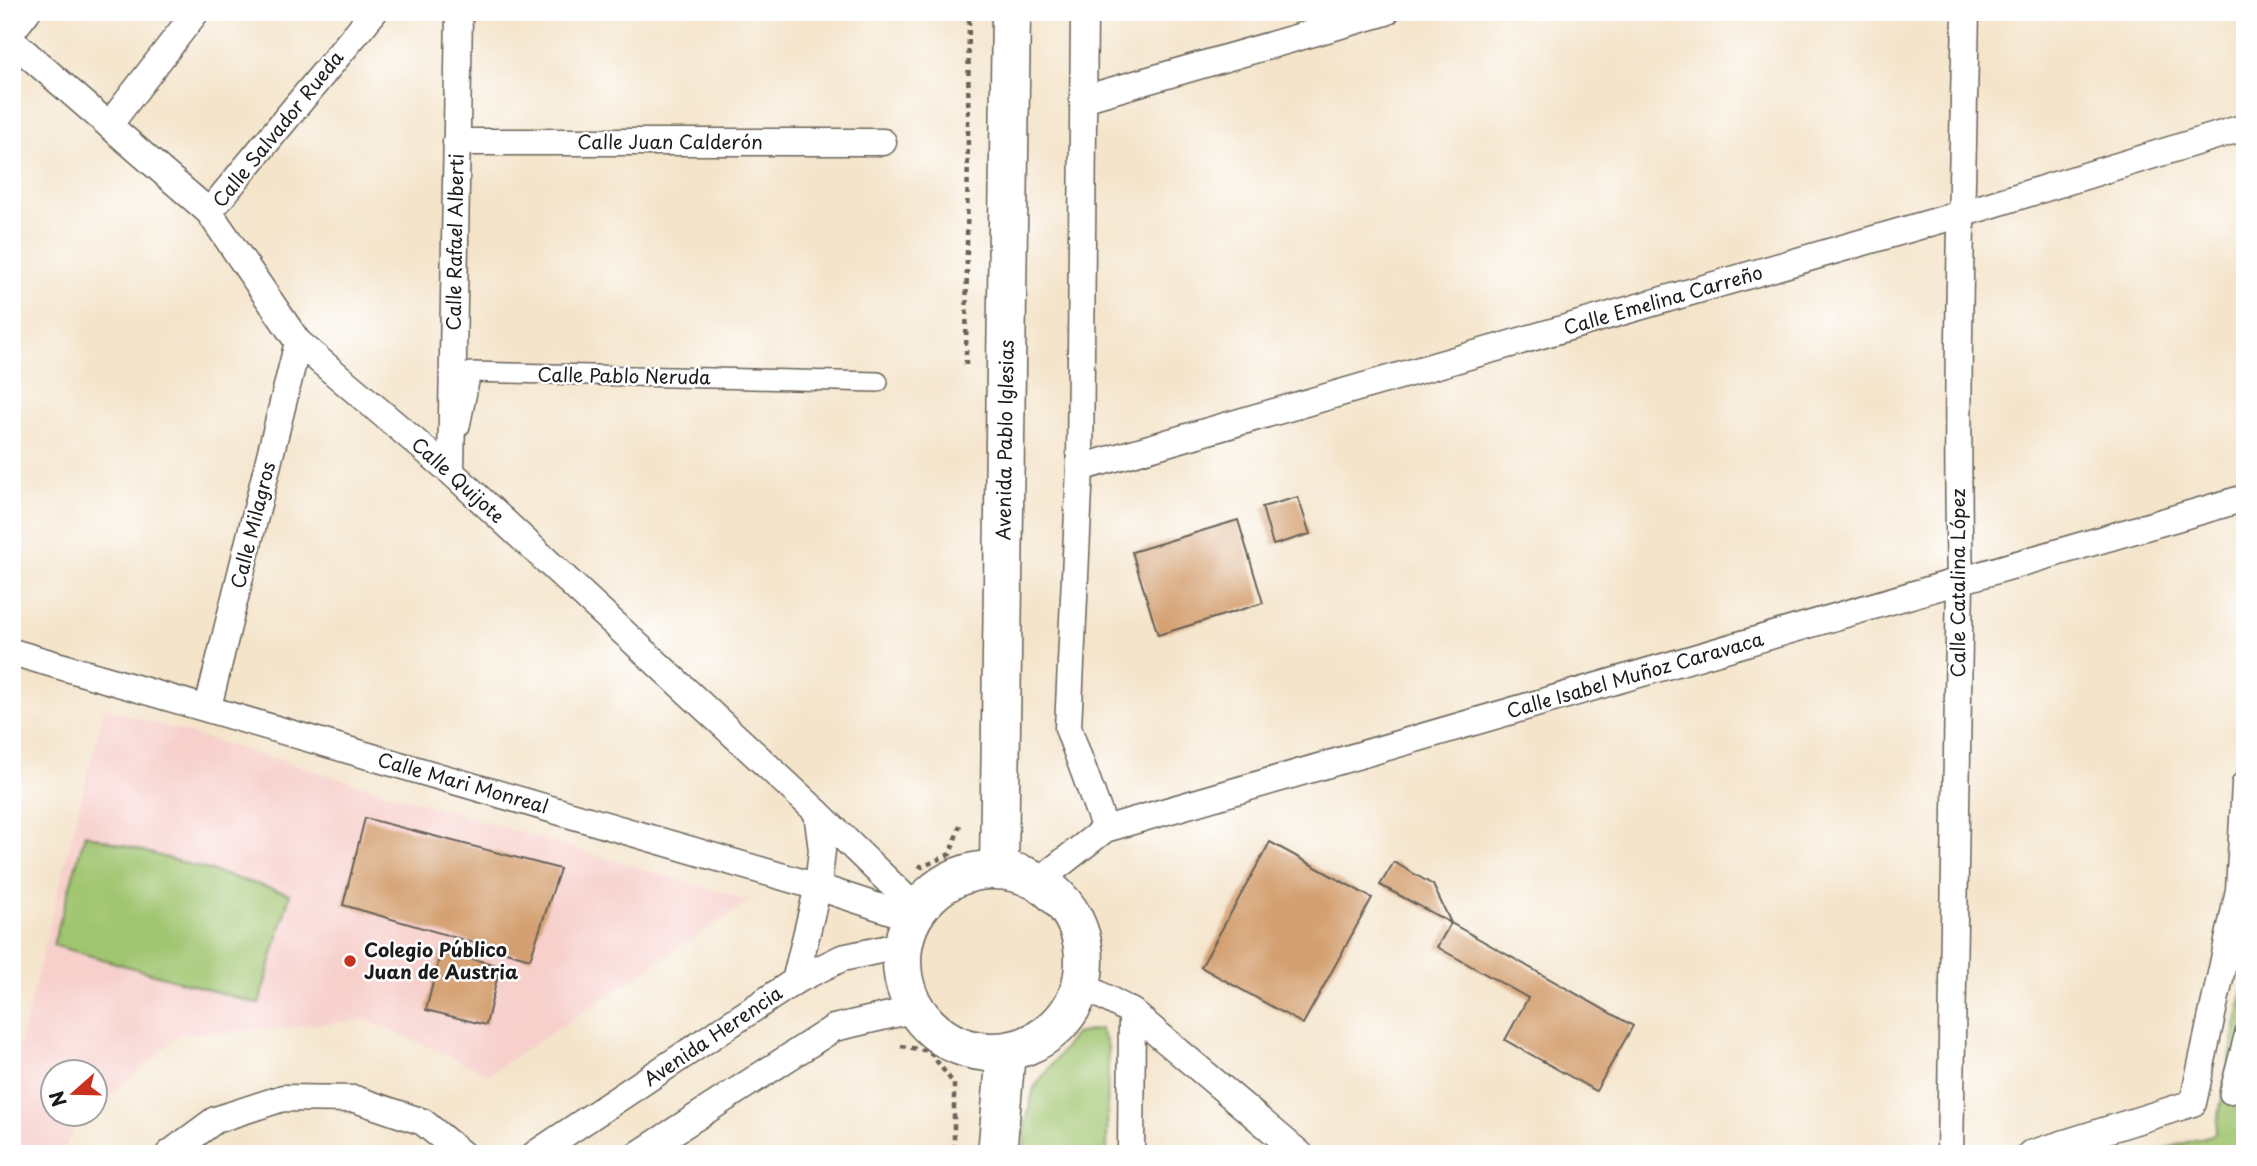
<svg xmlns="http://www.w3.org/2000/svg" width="2257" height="1166" viewBox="0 0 2257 1166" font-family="'Playpen Sans',sans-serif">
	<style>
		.built { fill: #f7d0cc }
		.green { fill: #a0c56f; stroke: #5e7046; stroke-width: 2 }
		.building { fill: #d4a071 }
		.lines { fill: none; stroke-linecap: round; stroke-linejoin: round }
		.pedestrian-casing { stroke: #686259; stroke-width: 22 }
		.minor-casing { stroke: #686259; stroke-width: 29 }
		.secondary-casing { stroke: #686259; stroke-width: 41 }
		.path { stroke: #686259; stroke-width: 4.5; stroke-dasharray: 5 5; stroke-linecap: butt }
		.pedestrian { stroke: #fff; stroke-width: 19 }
		.minor { stroke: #fff; stroke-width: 26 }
		.secondary { stroke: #fff; stroke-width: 38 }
		.poi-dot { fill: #c8321e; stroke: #fff; stroke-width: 2.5 }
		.labels { text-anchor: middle; stroke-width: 5; stroke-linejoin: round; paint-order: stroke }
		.street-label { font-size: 19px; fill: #1c1c1c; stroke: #fff }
		.poi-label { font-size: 19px; font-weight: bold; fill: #1c1c1c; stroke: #fff; text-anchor: start }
	</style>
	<rect width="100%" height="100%" fill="#fff"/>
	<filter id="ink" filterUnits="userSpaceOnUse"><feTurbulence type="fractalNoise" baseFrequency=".0143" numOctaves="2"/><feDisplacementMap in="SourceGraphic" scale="14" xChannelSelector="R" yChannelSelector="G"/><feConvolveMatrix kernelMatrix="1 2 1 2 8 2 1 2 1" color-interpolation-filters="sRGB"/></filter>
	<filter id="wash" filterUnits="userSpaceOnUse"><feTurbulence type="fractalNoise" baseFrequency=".00686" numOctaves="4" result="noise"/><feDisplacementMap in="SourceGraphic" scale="28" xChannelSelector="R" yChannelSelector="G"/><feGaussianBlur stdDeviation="1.57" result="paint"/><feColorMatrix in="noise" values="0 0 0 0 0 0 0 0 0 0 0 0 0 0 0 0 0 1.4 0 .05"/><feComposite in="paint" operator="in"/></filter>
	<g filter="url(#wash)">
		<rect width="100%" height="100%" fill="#f4e4ca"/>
		<polygon class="built" points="104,708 750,901 489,1074 367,1020 233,1032 183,1032 95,1109 94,1072 52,1072 52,1114 90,1114 77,1125 61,1154 12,1154 12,1075"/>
		<g class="green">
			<polygon points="85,834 290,894 259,1004 53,945"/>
			<polygon points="2245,982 2245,1154 2147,1154 2215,1134"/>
			<polygon points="1100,1029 1108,1046 1107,1154 1024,1154 1025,1126 1034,1088 1075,1034"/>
		</g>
		<g id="blocks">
			<g class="building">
				<polygon points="1298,497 1310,534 1273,545 1262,507"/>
				<polygon points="1238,520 1263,603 1158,635 1132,552"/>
				<polygon points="365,818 560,869 530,959 343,905"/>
				<polygon points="1270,842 1372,898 1303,1024 1201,967"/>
				<polygon points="1394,862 1433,885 1451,923 1633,1026 1596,1091 1505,1040 1528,998 1437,947 1451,923 1380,885"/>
				<polygon points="441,951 500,966 486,1025 426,1010"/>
			</g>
		</g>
	</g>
	<g filter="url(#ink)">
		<use href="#blocks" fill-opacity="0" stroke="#686259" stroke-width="2"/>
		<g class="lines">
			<g class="pedestrian-casing">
				<g id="pedestrian">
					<polyline points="460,426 471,372 878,382"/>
					<polyline points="2229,1094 2245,1032"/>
				</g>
			</g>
			<g class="minor-casing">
				<g id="minor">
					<polyline points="1084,12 1080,468 1068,728 1105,829"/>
					<polyline points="12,31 27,12"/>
					<polyline points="12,41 209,212 298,342 451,472 817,812 918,910"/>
					<polyline points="1083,99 1386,12"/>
					<polyline points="109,125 196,12"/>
					<polyline points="456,142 883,142"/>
					<polyline points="209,212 374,12"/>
					<polyline points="1080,468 1961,214 2245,127"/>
					<polyline points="451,472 459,12"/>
					<polyline points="12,652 818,887 912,918"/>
					<polyline points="208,707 298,342"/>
					<polyline points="1040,880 1105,829 2245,498"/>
					<polyline points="795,981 818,887 822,850 817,812"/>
					<polyline points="1082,985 1132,1012 1300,1154"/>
					<polyline points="169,1154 215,1120 283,1098 355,1099 423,1122 462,1154"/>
					<polyline points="535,1154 795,981 842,958 903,945"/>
					<polyline points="639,1154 834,1028 916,1009"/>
					<polyline points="1131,1154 1132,1012"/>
					<path d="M1950 1154 1960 580C1955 391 1962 201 1966 12"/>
					<polyline points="2030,1154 2193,1103 2239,890 2245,784"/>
				</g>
			</g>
			<g class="secondary-casing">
				<g id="secondary">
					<polyline points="999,868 1011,12"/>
					<circle cx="993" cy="961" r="91"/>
					<polyline points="997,1154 1006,1052"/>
				</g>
			</g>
			<g class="path">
				<polyline points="966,365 969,12"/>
				<polyline points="919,865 922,867 950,854 961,822"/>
				<polyline points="901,1046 929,1051 954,1084 954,1154"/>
				<polyline points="2244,1154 2245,1153"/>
			</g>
			<use href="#pedestrian" class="pedestrian"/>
			<use href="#minor" class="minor"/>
			<use href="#secondary" class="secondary"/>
		</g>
	</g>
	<circle class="poi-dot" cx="350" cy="961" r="7"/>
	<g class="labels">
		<g class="street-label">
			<text transform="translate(278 129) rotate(-51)" y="7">Calle Salvador Rueda</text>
			<text x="670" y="149">Calle Juan Calderón</text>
			<text transform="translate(455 242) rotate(-89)" y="7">Calle Rafael Alberti</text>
			<text transform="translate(1663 300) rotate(-16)" y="7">Calle Emelina Carreño</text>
			<text transform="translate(624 376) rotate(1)" y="7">Calle Pablo Neruda</text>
			<text transform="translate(1005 440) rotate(-89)" y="7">Avenida Pablo Iglesias</text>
			<text transform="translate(458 480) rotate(42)" y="7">Calle Quijote</text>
			<text transform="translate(253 525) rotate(-76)" y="7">Calle Milagros</text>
			<text transform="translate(1958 583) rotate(-90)" y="7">Calle Catalina López</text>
			<text transform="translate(1635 675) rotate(-16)" y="7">Calle Isabel Muñoz Caravaca</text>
			<text transform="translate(463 783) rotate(16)" y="7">Calle Mari Monreal</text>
			<text transform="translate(713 1036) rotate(-34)" y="7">Avenida Herencia</text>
		</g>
		<g class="poi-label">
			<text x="364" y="957">Colegio Público<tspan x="364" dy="22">Juan de Austria</tspan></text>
		</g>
	</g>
	<rect width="2257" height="1166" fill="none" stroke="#fff" stroke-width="42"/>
	<g transform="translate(74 1093) rotate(250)"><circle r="33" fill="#ffffff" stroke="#a4a4a4" stroke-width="2"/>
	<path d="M0-5L12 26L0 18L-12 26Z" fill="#c8321e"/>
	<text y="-10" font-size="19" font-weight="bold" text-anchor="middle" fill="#1c1c1c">N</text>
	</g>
</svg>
